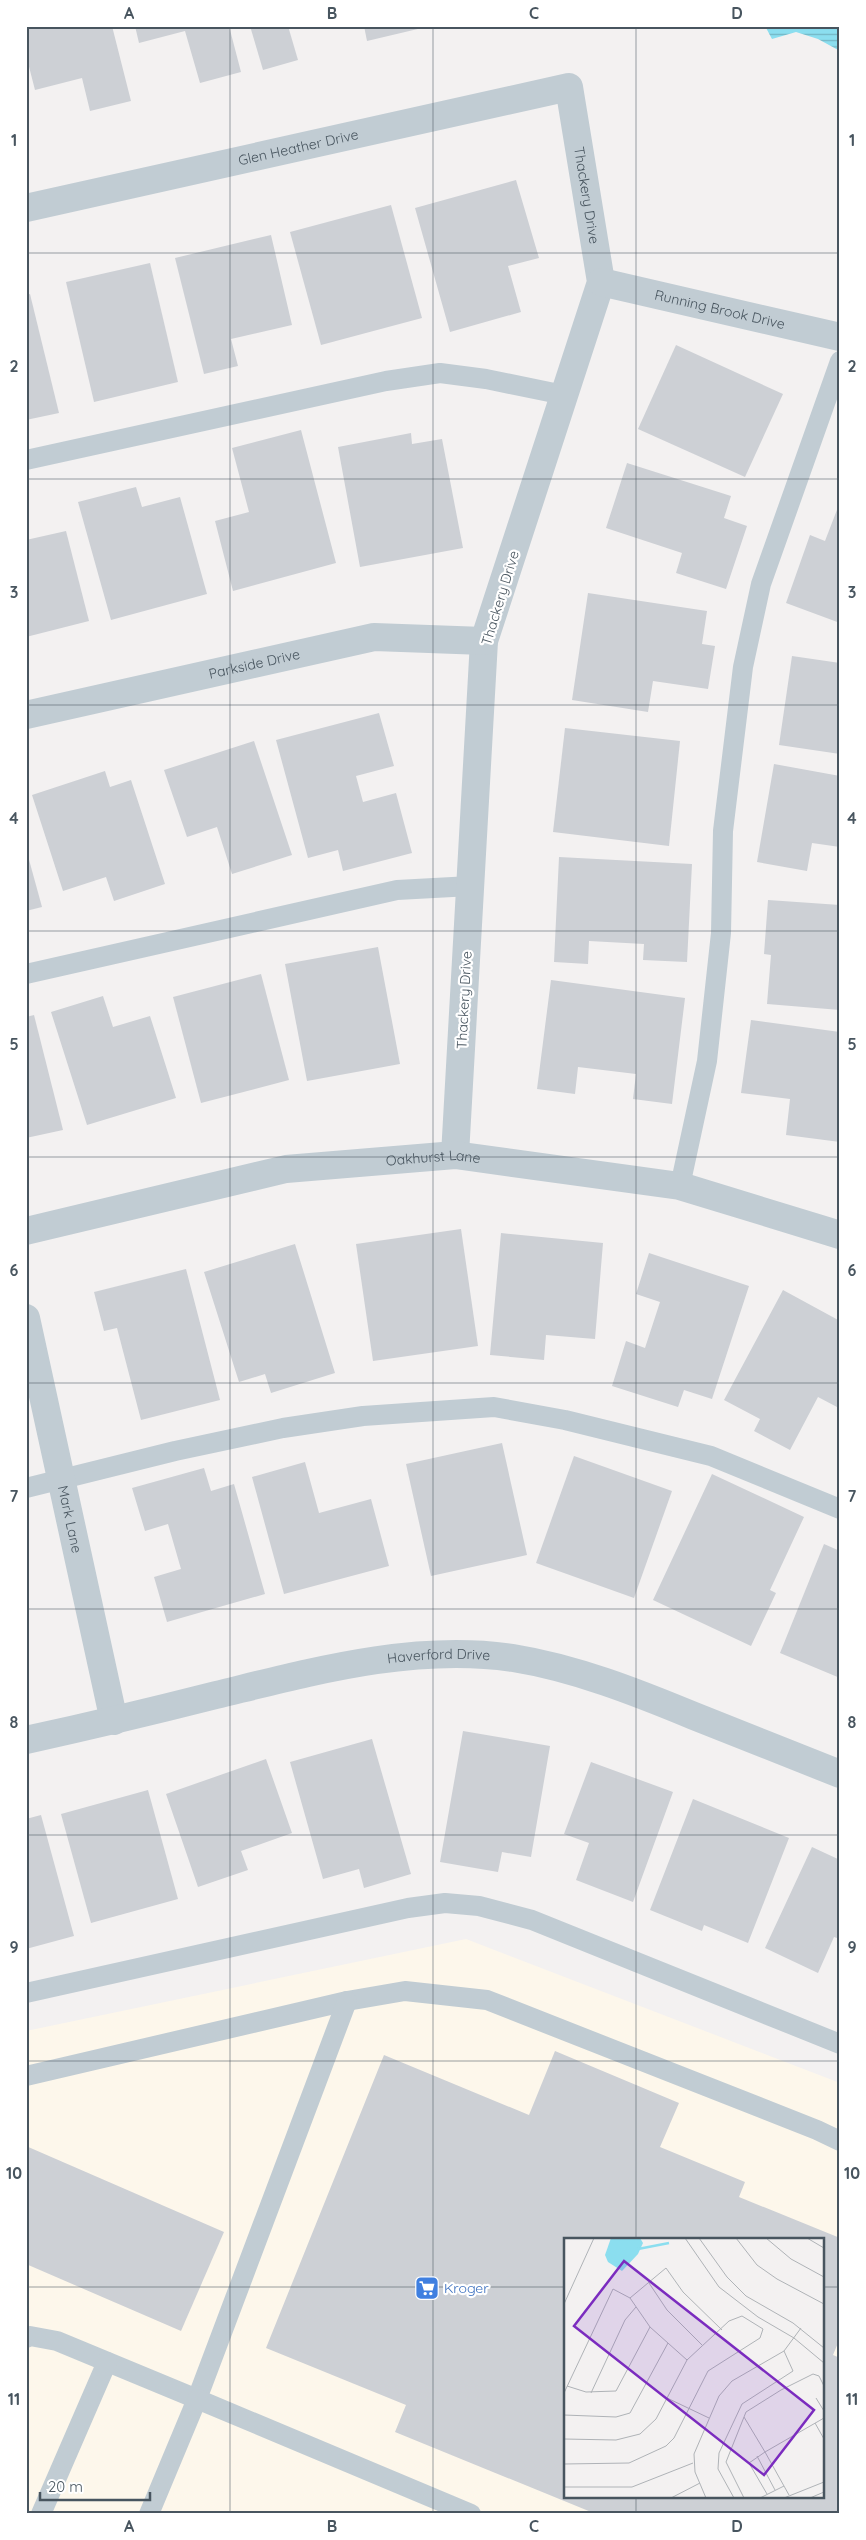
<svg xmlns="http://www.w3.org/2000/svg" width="866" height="2540" viewBox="0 0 866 2540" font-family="Quicksand,sans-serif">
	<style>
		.commercial { fill: #fdf7eb; fill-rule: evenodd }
		.water { fill: url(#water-rules) }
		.building { fill: #cdd0d5; fill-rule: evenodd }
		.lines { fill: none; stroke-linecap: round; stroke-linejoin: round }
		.lane { stroke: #c1ccd3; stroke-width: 20 }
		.street { stroke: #c1ccd3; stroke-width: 28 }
		.grid { fill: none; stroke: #48555f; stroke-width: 1; stroke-opacity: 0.55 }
		.labels { text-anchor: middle; stroke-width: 4.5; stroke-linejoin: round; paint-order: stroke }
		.street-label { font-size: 14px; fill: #48555f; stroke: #fff }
		.shop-label { font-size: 14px; fill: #366cbe; stroke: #fff; text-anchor: start }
		.inset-river { fill: none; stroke: #8bdeef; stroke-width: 2.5 }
		.inset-road { fill: none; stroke: #afb3b7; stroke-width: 1 }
		.view { fill: #7b2cbf; fill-opacity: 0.15; stroke: #7b2cbf; stroke-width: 2.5 }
		.inset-edge { fill: none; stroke: #48555f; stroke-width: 2.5 }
		.neatline { fill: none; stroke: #48555f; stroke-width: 2 }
		.grid-label { font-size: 16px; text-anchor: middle; font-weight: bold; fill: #48555f }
	</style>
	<defs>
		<pattern id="water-rules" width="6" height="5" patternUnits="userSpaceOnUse" patternTransform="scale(1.25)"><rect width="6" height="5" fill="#8bdeef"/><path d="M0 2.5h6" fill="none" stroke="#74b7c5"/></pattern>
	</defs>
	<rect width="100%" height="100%" fill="#f3f1f1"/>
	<path class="commercial" d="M466 1939 840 2083V2514H26V2031ZM565 2239H822V2496H565Z"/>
	<polygon class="water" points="765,26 840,26 840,51 818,39 796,32 772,39"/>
	<g class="building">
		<polygon points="26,26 112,26 131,101 90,111 82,78 35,90 26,55"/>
		<polygon points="135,26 229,26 241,72 200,83 185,31 139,43"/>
		<polygon points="250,26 288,26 298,60 263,70"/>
		<polygon points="364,26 421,26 422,28 367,41"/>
		<polygon points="516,180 539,258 508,266 521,312 450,332 415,208"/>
		<polygon points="391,205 422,318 321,345 290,232"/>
		<polygon points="271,235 292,325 231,339 238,366 204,374 175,258"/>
		<polygon points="150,263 178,382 94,402 66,282"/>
		<polygon points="30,294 59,413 26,420 26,295"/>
		<polygon points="676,345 783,394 745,477 638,429"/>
		<polygon points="301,430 336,563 233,591 215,521 249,512 232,448"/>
		<polygon points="411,433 412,444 442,439 463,548 360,567 338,447"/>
		<polygon points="627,463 731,496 724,518 747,526 726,589 676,573 682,553 606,528"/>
		<polygon points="136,487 142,507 180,497 207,594 111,620 78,502"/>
		<polygon points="840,502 840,623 786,603 810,535 825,541"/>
		<polygon points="66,531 89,621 26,637 26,540"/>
		<polygon points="588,593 707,611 702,644 715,646 708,689 653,681 648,712 572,700"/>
		<polygon points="792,656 840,663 840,754 779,745"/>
		<polygon points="379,713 394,766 356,776 363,802 396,793 412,853 343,871 338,850 308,858 276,740"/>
		<polygon points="565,728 680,741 669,846 553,832"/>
		<polygon points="254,741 292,855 232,874 217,827 187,837 164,770"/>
		<polygon points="774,764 840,776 840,847 812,843 807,871 757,862"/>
		<polygon points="105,771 110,787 131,780 165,884 114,901 106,877 63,891 32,795"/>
		<polygon points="26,856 28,856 42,907 26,911"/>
		<polygon points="559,857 692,864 687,962 643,960 644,944 589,941 588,964 554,962"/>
		<polygon points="768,900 840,905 840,1010 767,1004 771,955 764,954"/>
		<polygon points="378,947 400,1064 307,1081 285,964"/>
		<polygon points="261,974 289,1080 201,1103 173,997"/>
		<polygon points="551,980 685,998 672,1104 633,1099 636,1074 578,1067 575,1094 537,1089"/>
		<polygon points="103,996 113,1027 150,1016 176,1098 87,1125 51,1012"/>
		<polygon points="34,1015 63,1130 26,1138 26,1017"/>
		<polygon points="751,1020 840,1032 840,1142 786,1135 790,1099 741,1093"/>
		<polygon points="461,1229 478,1346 373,1361 356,1244"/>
		<polygon points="501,1233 603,1243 595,1339 546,1335 544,1360 490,1355"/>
		<polygon points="295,1244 335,1373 271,1393 265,1374 239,1382 204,1272"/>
		<polygon points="649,1253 749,1286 712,1399 684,1390 678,1407 612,1386 626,1341 645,1348 660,1302 636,1294"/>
		<polygon points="186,1269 220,1400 141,1420 117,1328 104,1331 94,1292"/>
		<polygon points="783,1290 840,1321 840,1401 837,1407 818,1397 790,1450 754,1431 760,1419 724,1400"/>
		<polygon points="502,1443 527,1555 431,1576 406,1464"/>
		<polygon points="574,1456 672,1491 634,1598 536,1563"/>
		<polygon points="305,1462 319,1513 371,1499 389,1566 284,1594 252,1477"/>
		<polygon points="204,1468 211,1491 234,1484 265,1594 167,1622 154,1577 181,1569 168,1524 145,1531 132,1488"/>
		<polygon points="712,1474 804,1517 770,1590 776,1593 751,1646 653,1600"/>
		<polygon points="824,1544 840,1551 840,1678 780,1653"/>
		<polygon points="463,1731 550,1746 531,1857 502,1852 498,1872 440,1862"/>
		<polygon points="372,1739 411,1874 364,1888 359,1869 323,1879 290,1762"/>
		<polygon points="266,1759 292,1833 241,1851 248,1870 198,1887 166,1794"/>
		<polygon points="591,1762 673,1792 633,1902 576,1880 589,1843 564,1834"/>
		<polygon points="148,1790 178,1899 91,1923 61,1814"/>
		<polygon points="693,1799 789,1838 748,1943 704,1925 702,1931 650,1910"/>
		<polygon points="41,1815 74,1936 26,1949 26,1819"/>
		<polygon points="812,1847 840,1860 840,1939 834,1937 818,1973 765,1948"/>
		<path d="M555 2051 679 2103 660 2147 745 2182 739 2197 840 2238V2338L833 2355 840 2358V2514H596L395 2432 406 2405 266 2348 384 2055 529 2115ZM565 2239H822V2496H565Z"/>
		<polygon points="26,2146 224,2232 181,2331 26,2264"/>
	</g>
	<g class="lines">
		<g class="lane">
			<polyline points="26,460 386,381 440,373 486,379 564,395"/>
			<polyline points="26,974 397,890 471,886"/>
			<polyline points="680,1186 707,1061 721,933 723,831 743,667 761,584 840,361"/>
			<polyline points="26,1488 175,1451 283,1428 363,1416 494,1407 565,1420 711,1456 840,1509"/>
			<polyline points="26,1993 408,1908 445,1903 479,1906 532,1920 840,2044"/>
			<polyline points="26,2076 347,2001 405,1991 487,2000 817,2130 840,2141"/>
			<polyline points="26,2338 30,2336 57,2341 197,2399 347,2001"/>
			<polyline points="41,2514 107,2362"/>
			<polyline points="149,2514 197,2399 471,2514"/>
		</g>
		<g class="street">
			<path id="s1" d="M26 208 569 87 601 282 484 641 455 1155"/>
			<path id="s2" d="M601 282 840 337"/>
			<path id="s3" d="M26 715 374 637 484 641"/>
			<path id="s4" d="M26 1231 286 1169 455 1155 680 1186 840 1235"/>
			<path id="s5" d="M26 1318 114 1721"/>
			<path id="s6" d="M26 1740C90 1726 153 1711 216 1695 311 1672 414 1643 513 1658 575 1668 636 1692 694 1716 743 1735 791 1755 840 1774"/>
		</g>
	</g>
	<path class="grid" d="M230 26V2514M433 26V2514M636 26V2239M26 253H840M26 479H840M26 705H840M26 931H840M26 1157H840M26 1383H840M26 1609H840M26 1835H840M26 2061H840M26 2287H565M822 2287H840M636 2496V2514"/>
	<defs>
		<g id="supermarket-square" transform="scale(1.25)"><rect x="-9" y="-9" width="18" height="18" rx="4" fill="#3f7fe0" stroke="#fff"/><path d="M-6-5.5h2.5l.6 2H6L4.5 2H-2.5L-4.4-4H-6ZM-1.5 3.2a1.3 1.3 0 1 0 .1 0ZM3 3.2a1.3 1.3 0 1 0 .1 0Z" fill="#fff"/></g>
	</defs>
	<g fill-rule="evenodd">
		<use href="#supermarket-square" x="427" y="2288"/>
	</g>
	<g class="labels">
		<g class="street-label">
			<text dy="5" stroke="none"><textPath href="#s1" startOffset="279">Glen Heather Drive</textPath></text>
			<text dy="5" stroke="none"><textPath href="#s1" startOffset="666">Thackery Drive</textPath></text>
			<text dy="5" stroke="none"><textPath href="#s2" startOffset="122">Running Brook Drive</textPath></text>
			<text transform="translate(500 598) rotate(-73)" y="5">Thackery Drive</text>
			<text dy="5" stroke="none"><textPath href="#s3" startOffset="234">Parkside Drive</textPath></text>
			<text transform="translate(464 1000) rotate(-87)" y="5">Thackery Drive</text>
			<text dy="5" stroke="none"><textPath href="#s4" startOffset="415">Oakhurst Lane</textPath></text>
			<text dy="5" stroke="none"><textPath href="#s5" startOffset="206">Mark Lane</textPath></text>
			<text dy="5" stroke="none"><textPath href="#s6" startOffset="422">Haverford Drive</textPath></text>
		</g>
		<g class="shop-label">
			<text x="444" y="2293">Kroger</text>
		</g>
	</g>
	<g transform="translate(564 2238)">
		<rect width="260" height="260" fill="#f3f1f1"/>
		<path d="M47 0H76L79 5 74 16 58 33 44 24 41 17Z" fill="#8bdeef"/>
		<path class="inset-river" d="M74 11 105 5"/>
		<path class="inset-road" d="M121 0 155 49 194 79 230 100 260 125M135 0 163 39 182 58 229 85 260 110M172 0 193 27 213 41 260 66M202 0 227 21 260 39M243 0 260 10M85 45 103 72 138 107M66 60 102 30 119 54 158 92M0 66 30 0M3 148 22 154 52 153 86 89M0 155 49 51 66 60 86 89 123 122M27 155 61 82 72 69M103 160 145 180M252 160 260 173M0 177 52 179 66 175 104 105M180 179 201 214 185 225 203 256M251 185 260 201M0 201 52 202 76 196 92 181 123 122 165 83 178 78 199 91 196 100 144 133 110 200 102 208 65 225 0 226M193 218 211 252M0 249H68L129 225M225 257 201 214 260 180M107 260 136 245M142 260 131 234 130 216 155 158 168 143 220 113 237 90M170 260 154 231 155 215 178 166 229 133 220 113M180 260 162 224 182 174 217 152 249 136 255 138 260 148M196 260 220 248M220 260 260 244M246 260 260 254"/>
		<path class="view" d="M60 23 250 172 200 237 10 88Z"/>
		<rect width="260" height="260" class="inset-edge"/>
	</g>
	<rect width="866" height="2540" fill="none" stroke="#ffffff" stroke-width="55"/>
	<path d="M40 2492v8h110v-8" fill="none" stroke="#48555f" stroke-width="2.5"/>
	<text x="48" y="2492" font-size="15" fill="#48555f" stroke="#ffffff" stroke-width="4" paint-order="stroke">20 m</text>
	<rect x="28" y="28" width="810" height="2484" class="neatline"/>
	<g class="grid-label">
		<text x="129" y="19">A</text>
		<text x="332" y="19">B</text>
		<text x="534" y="19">C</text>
		<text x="737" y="19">D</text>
		<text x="14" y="146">1</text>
		<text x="852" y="146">1</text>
		<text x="14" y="372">2</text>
		<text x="852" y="372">2</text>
		<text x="14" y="598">3</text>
		<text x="852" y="598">3</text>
		<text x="14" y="824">4</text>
		<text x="852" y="824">4</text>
		<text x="14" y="1050">5</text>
		<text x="852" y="1050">5</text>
		<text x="14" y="1276">6</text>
		<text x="852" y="1276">6</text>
		<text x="14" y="1502">7</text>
		<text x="852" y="1502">7</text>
		<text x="14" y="1728">8</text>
		<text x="852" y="1728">8</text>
		<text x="14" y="1953">9</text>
		<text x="852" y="1953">9</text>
		<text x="14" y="2179">10</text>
		<text x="852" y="2179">10</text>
		<text x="14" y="2405">11</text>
		<text x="852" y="2405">11</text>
		<text x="129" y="2532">A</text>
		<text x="332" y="2532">B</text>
		<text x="534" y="2532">C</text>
		<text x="737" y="2532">D</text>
	</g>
</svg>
